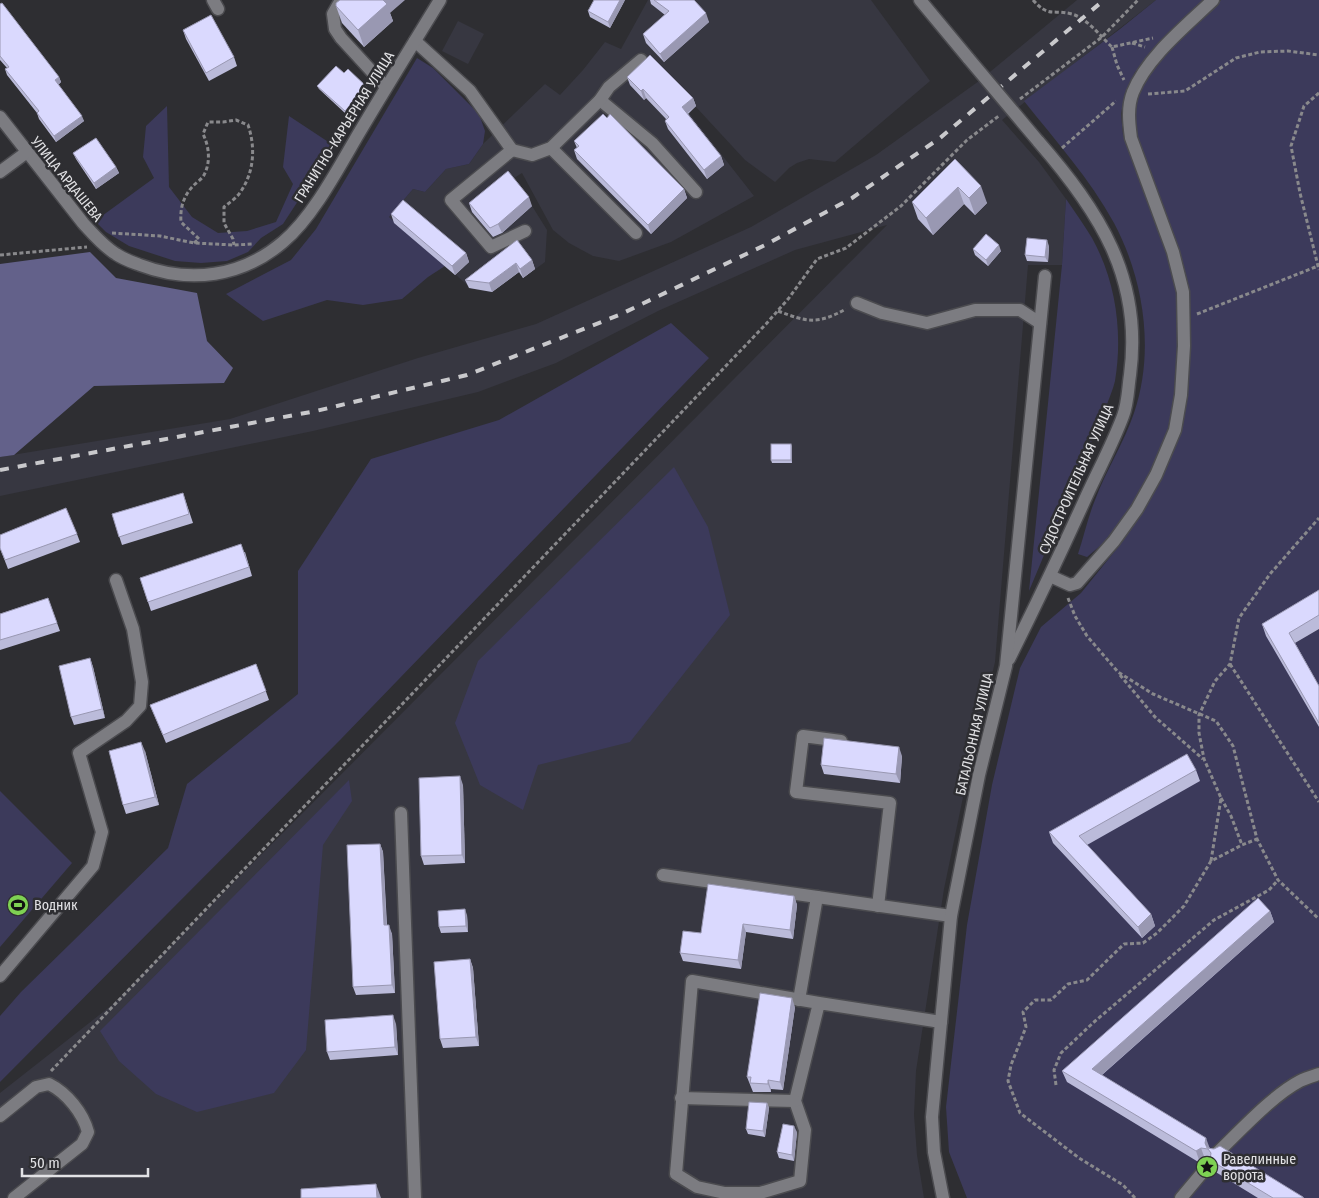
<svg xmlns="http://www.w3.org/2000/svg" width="1319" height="1198" viewBox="0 0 1319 1198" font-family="'Fira Sans Condensed',sans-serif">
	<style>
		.built { fill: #373741 }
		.green { fill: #3c3a5b }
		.forest { fill: #63618a }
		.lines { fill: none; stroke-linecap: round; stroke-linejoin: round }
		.minor-casing { stroke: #4b4b4f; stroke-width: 15 }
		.path { stroke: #89898c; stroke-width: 3; stroke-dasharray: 4 2.5; stroke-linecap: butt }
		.minor { stroke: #7c7c81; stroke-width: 12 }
		.rail { stroke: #c9c9cc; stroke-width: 4; stroke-dasharray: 9 9; stroke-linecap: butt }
		.minor-bridge-casing { stroke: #4b4b4f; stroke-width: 15; stroke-linecap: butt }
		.minor-bridge { stroke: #7c7c81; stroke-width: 12 }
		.wall { fill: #bbbbda }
		.shaded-wall { fill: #9998b2 }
		.building { fill: #dad9fe; stroke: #9998b2 }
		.labels { text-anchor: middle; stroke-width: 5; stroke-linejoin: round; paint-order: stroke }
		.street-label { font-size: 14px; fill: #e2e2e5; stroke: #2e2e32 }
		.poi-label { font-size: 14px; fill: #e2e2e5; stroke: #2e2e32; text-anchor: start }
	</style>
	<rect width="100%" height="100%" fill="#2e2e32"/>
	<g class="built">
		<polygon points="648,0 871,0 930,81 835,162 809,159 797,163 789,168 775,182 745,160 696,107 689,113 754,196 671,242 619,261 593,256 569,243 553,230 522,173 511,180 532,206 547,230 545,262 523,278 518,272 492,292 472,289 389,217 413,189 425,192 446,169 469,164 483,144 545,84 560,95 583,70 605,42 621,49"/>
		<polygon points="1077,0 1156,0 1002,120 1039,162 1066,199 1062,265 1028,265 995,662 968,773 944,889 916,1071 914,1115 917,1155 924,1198 0,1198 0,1093 112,1005 887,225 795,250 658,311 556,363 478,392 313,431 0,496 0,457 230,419 418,358 536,324 751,227 876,155 979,81"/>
		<polygon points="458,21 484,34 468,64 442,51"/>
	</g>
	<g class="green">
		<path d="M1156 0H1206L1135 72 1125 93 1121 114 1123 135 1166 249 1175 281 1179 311 1174 397 1167 433 1159 457 1143 487 1127 514 1107 540 1087 557 1078 554C1084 536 1088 517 1095 500 1106 470 1124 443 1134 413 1155 352 1144 279 1114 223 1090 179 1055 140 1024 101L1120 29Z"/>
		<path d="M1221 0H1319V604L1267 636 1319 727V1198H967L949 1152 946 1107 967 925 992 785 1020 668 1041 627 1081 593 1123 541 1158 484 1174 450 1183 425 1186 396 1191 319 1188 295 1141 155C1138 143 1135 130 1135 117 1134 68 1190 32 1221 0Z"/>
		<polygon points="417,58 433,68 479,114 485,131 483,144 469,164 446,169 425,192 413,189 389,217 445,266 428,277 402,299 363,305 327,300 263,321 226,294 291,260 316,229"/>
		<polygon points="167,106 169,187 192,217 218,233 247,231 276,222 293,184 283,167 289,116 336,147 324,161 283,224 261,238 248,252 227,261 201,263 175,261 129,246 106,232 95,221 154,178 143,157 146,126"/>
		<path d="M1066 199C1075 212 1084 225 1092 238 1116 281 1123 333 1115 381 1113 390 1109 398 1106 407L1029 591 1062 265Z"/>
		<polygon points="671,323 709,358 341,739 0,1082 0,1016 21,992 168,848 187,784 298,694 298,571 371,459 499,420"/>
		<polygon points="674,467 708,527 730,615 630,742 538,765 523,810 480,785 455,723 478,661"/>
		<polygon points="1319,629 1319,690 1293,644"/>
		<polygon points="349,780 352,801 323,845 306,1050 274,1093 197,1112 156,1094 119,1061 100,1031"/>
		<polygon points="0,791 72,863 0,947"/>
	</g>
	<polygon class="forest" points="90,252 116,278 197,293 207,341 233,368 224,383 94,386 14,455 0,457 0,264"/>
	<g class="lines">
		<g class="minor-casing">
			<g id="minor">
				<polyline points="213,0 218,9"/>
				<polyline points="341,0 333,14 335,29 341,38 386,87"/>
				<polyline points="920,0 969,59"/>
				<polyline points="415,41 470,91 512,150 451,200 491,247 525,231"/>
				<polyline points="600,100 652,143 696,192"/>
				<path d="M0 117 83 223C93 234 103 246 116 254 123 259 132 262 140 265 190 284 242 277 283 242 313 217 339 167 359 133 385 89 413 44 440 0"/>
				<polyline points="551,148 636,233"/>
				<polyline points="512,150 532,155 551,148 600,100 609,87 641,60"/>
				<polyline points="0,172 27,152"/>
				<polyline points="857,303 882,313 927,323 975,310 1020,310 1040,323"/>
				<path d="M1050 576 1070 585 1077 583 1114 541 1137 509 1156 475 1175 430 1181 395 1184 346 1183 292 1173 252 1131 138C1129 123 1127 107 1133 92 1147 57 1186 26 1213 0"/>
				<path d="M1009 659C1036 605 1062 550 1087 495 1099 469 1113 443 1123 416 1128 403 1128 388 1130 375 1143 278 1099 211 1038 141"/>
				<polyline points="841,741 803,736 796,792 890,803 878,906"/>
				<polyline points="401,813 415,1198"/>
				<polyline points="663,875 951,916"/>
				<polyline points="0,976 93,866 102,832 79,753 126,721 140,706 142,682 133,629 116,580"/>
				<polyline points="799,1000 817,897"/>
				<polyline points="819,1003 795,1101 805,1130 800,1181 760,1193 725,1193 697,1187 676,1174 692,981 819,1003 941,1022"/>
				<polyline points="681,1098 795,1101"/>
				<path d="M0 1116 36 1087 49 1084C67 1093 83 1113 88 1132L82 1144 14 1198"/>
				<path d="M1217 1153C1240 1131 1273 1095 1300 1081 1306 1078 1313 1076 1319 1074"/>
				<polyline points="943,1198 934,1152 932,1117 951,916 979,775 1006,666 1045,276"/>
				<polyline points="1181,1198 1207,1167"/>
			</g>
		</g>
		<g class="path">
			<path d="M1033 0C1049 18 1052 9 1072 14 1088 19 1100 36 1112 47L1153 38"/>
			<polyline points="1132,43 1145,47"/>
			<polyline points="1112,47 1117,65 1124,80"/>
			<polyline points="1319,93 1304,106 1291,146 1300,193 1319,270"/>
			<polyline points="1148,94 1185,91 1236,58 1260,52 1288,51 1319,55"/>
			<polyline points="1020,99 1102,37 1138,0"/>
			<polyline points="1062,148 1116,101"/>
			<polyline points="112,233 160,236 194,243 234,245 253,244"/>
			<path d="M194 243 199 239 181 222C180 208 183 197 193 186 196 183 202 179 204 175 211 162 209 146 203 134L208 122H223L236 120 248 125C256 148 254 174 239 194 235 199 229 203 224 207V223L233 239 234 245"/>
			<polyline points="0,255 87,247"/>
			<path d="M778 311C807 322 817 325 846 309"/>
			<polyline points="1197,314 1318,266"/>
			<polyline points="1068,598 1075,616 1087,636 1118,672 1153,694 1216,721 1233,746 1257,839 1278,880 1319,919"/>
			<polyline points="1230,664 1319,802"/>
			<polyline points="1120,675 1155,717 1203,759"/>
			<polyline points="1221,798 1231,816 1242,845"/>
			<polyline points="1211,861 1221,798 1204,759 1199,733 1199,715 1215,681 1230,664 1239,618 1270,574 1319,518"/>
			<polyline points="51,1071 766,324 789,298 817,259 846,248 901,206 967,140 1000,115"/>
			<polyline points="1056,1085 1054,1070 1061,1053 1094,1022 1214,920 1269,890 1278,880"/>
			<polyline points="1135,1198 1123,1185 1079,1158 1020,1113 1008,1081 1011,1065 1026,1027 1023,1012 1035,1000 1051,1000 1068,984 1087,980 1124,944 1143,943 1157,933 1184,906 1211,861 1242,845 1257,839"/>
		</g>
		<use href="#minor" class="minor"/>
		<polyline class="rail" points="0,470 316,411 467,375 619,315 765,245 852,198 940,138 1104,0"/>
		<g class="minor-bridge-casing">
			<polyline id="minor-bridge" points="969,59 1038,141"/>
		</g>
		<use href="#minor-bridge" class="minor-bridge"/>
	</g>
	<g class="wall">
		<polygon points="625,0 610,28 590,17 588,11"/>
		<polygon points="650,0 694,0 709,22 664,62 646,43 643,34 665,15 651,4"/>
		<polygon points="0,4 59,77 61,82 58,85 84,121 56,142 39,119 37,113 7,75 5,69 7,68 0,60"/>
		<polygon points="336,6 390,13 393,21 364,47 342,23"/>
		<polygon points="183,30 234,57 237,66 209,81 186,39"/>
		<polygon points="344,73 367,87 369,90 346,114 319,89 317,86"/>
		<polygon points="627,77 693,98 696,106 688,114 721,156 724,165 707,179 668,129 665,121 666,119 646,98 644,100 630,85"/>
		<polygon points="574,141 684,189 687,198 651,234 577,159 574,150 577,148"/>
		<polygon points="73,153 116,167 119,173 96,189 76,159"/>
		<polygon points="955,159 987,203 975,215 964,204 933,235 918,219 912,202"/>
		<polygon points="469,203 532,206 502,233 493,237 472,212"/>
		<polygon points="391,214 466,253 469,262 455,275 394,223"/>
		<polygon points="517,240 532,260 535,269 523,278 519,272 492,292 469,288 465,280"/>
		<polygon points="1049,246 1048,262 1027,261 1025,255"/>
		<polygon points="973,249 1001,251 988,266 975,255"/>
		<polygon points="791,444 792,447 792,463 772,463 771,460"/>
		<polygon points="183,493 193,523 122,545 112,514"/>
		<polygon points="77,534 80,542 8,569 0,548"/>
		<polygon points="245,552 252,576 151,611 140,578"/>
		<polygon points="1319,590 1319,629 1295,643 1319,686 1319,727 1266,636 1262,624"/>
		<polygon points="48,598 60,631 0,650 0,614"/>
		<polygon points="90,658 93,667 105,718 74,725 71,717"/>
		<polygon points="256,664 269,700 166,743 150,705"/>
		<polygon points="145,751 159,805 126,814 123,805"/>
		<polygon points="902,756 900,783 824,774 821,765"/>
		<polygon points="1196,770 1200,781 1087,845 1151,914 1155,926 1142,938 1053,843 1049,832"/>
		<polygon points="463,785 465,863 424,865 421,856"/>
		<polygon points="380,844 383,852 387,925 392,934 395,993 356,995 353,987"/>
		<polygon points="794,896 797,905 793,939 746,932 741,969 683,961 680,953 701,933"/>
		<polygon points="1270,911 1274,922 1102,1075 1210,1148 1303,1197 1304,1198 1258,1198 1214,1171 1210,1160 1205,1159 1200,1163 1067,1082 1062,1071"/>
		<polygon points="467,915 468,932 441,933 439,927"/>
		<polygon points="470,959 473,968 479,1046 443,1048 440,1039"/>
		<polygon points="795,1007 783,1090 771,1089 771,1092 753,1092 747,1077"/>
		<polygon points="396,1024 398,1055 330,1060 327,1052"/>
		<polygon points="767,1103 769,1108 765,1137 748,1134 746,1129"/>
		<polygon points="797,1132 794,1161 779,1158 777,1152"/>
	</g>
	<g class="shaded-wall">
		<polygon points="382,0 405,0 390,13 393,21 364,47 358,30"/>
		<polygon points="620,0 625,0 610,28 608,22"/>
		<polygon points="706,13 709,22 664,62 660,54"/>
		<polygon points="59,77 61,82 57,86 55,80"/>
		<polygon points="367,87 369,90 346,114 345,111"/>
		<polygon points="643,89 646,98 644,100 641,91"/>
		<polygon points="693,98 696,106 685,115 682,107"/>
		<polygon points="82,116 84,121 56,142 54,136"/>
		<polygon points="721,156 724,165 707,179 704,170"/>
		<polygon points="116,167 119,173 96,189 94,183"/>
		<polygon points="981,186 987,203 975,215 969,198"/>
		<polygon points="958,187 964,204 933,235 926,218"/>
		<polygon points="684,189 687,198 651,234 648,225"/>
		<polygon points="529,197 532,206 502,233 498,224"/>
		<polygon points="1047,240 1049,246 1048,262 1045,257"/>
		<polygon points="999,245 1001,251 988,266 986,260"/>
		<polygon points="466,253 469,262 455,275 452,266"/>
		<polygon points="532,260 535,269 523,278 520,269"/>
		<polygon points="516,263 519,272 492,292 489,283"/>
		<polygon points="791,444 792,447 792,463 791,460"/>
		<polygon points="90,658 93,667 105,718 102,709"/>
		<polygon points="141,742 145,751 159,805 155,797"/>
		<polygon points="899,747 902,756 900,783 896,774"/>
		<polygon points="460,776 463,785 465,863 462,855"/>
		<polygon points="380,844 383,852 387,934 384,925"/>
		<polygon points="794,896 797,905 793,939 790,930"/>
		<polygon points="465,909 467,915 468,932 466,926"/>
		<polygon points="1270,911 1274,922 1096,1080 1092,1069"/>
		<polygon points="1151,914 1155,926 1142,938 1138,927"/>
		<polygon points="743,924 746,932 741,969 738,960"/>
		<polygon points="389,925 392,934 395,993 392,985"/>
		<polygon points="470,959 473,968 479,1046 476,1037"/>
		<polygon points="792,998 795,1007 783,1090 780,1082"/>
		<polygon points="393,1015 396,1024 398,1055 395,1047"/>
		<polygon points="768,1080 771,1089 771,1092 768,1084"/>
		<polygon points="767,1103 769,1108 765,1137 763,1131"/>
		<polygon points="794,1126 797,1132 794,1161 792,1155"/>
		<polygon points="1206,1138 1210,1149 1210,1152 1205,1143"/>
		<polygon points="1201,1148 1205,1159 1200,1163 1196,1151"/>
		<polygon points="376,1184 381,1198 377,1198"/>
	</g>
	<g class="building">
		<polygon points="340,0 383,0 387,4 358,30 336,6 336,3"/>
		<polygon points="594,0 620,0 608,22 588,11"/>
		<polygon points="654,0 694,0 706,13 660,54 643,34 669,11"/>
		<polygon points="2,3 59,77 55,80 82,116 54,136 37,113 39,111 5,69 9,67 0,56 0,4"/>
		<polygon points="211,15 234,57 206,73 183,30"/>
		<polygon points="650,55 693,98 682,107 721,156 704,170 665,121 669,117 643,89 641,91 627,77"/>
		<polygon points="336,66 344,73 348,69 367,87 345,111 317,86"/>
		<polygon points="603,114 607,118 610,114 684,189 648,225 574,150 579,146 574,141"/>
		<polygon points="96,138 116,167 94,183 73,153"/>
		<polygon points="955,159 981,186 969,198 958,187 926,218 912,202"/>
		<polygon points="508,171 529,197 498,224 490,228 469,203"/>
		<polygon points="403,200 466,253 452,266 391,214"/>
		<polygon points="986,234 999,245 986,260 973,249"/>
		<polygon points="1027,238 1047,240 1045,257 1025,255"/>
		<polygon points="517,240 532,260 520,269 516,263 489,283 465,280"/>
		<rect x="771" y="444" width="20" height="16"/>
		<polygon points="183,493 189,514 119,537 112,514"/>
		<polygon points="66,508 77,534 5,560 0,548 0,535"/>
		<polygon points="241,544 249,567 148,602 140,578"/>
		<polygon points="1319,590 1319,615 1289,633 1319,686 1319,723 1262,624"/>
		<polygon points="48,598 57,623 0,640 0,614"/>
		<polygon points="90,658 102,709 71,717 59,666"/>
		<polygon points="256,664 266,691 163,735 150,705"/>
		<polygon points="824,738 899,747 896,774 821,765"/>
		<polygon points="141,742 155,797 123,805 109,751"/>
		<polygon points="1187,754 1196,770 1079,836 1151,914 1138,927 1049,832"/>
		<polygon points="460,776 462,855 421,856 419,778"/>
		<polygon points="380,844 384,925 389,925 392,985 353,987 347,845"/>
		<polygon points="708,884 794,896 790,930 743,924 738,960 680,953 683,931 701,933"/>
		<polygon points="1258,898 1270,911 1092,1069 1206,1138 1205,1143 1207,1148 1214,1149 1220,1146 1303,1197 1303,1198 1273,1198 1210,1160 1211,1153 1208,1149 1201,1148 1196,1151 1062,1071"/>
		<polygon points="465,909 466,926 439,927 438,911"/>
		<polygon points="470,959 476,1037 440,1039 434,962"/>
		<polygon points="760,993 792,998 780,1082 768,1080 768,1084 750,1083 751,1077 747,1077"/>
		<polygon points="393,1015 395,1047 327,1052 325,1020"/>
		<polygon points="749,1102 767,1103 763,1131 746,1129"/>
		<polygon points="783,1124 794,1126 792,1155 777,1152"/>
		<polygon points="376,1184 377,1198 301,1198 301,1189"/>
	</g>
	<defs>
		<g id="stadium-disc" transform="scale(1.125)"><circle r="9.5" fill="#7ed153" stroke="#2e2e32"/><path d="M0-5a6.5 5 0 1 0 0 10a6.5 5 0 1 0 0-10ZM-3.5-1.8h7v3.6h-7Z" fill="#111"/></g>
		<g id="sight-disc" transform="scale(1.125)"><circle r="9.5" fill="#7ed153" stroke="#2e2e32"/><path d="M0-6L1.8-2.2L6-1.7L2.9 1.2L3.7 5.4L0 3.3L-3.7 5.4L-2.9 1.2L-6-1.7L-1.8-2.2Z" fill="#111"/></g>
	</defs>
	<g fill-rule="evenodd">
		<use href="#stadium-disc" x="18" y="905"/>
		<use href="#sight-disc" x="1207" y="1167"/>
	</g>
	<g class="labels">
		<g class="street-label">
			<text transform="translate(344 127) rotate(-58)" y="5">ГРАНИТНО-КАРЬЕРНАЯ УЛИЦА</text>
			<text transform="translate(67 179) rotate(51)" y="5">УЛИЦА АРДАШЕВА</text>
			<text transform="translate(1076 479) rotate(-66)" y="5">СУДОСТРОИТЕЛЬНАЯ УЛИЦА</text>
			<text transform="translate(974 734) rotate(-77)" y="5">БАТАЛЬОННАЯ УЛИЦА</text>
		</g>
		<g class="poi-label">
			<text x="34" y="910">Водник</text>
			<text x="1223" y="1164">Равелинные<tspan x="1223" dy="16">ворота</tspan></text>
		</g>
	</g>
	<path d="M22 1168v8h126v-8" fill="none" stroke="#e2e2e5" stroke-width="2.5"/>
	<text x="30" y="1168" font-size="15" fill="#e2e2e5" stroke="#2e2e32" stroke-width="4" paint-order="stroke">50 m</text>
</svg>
